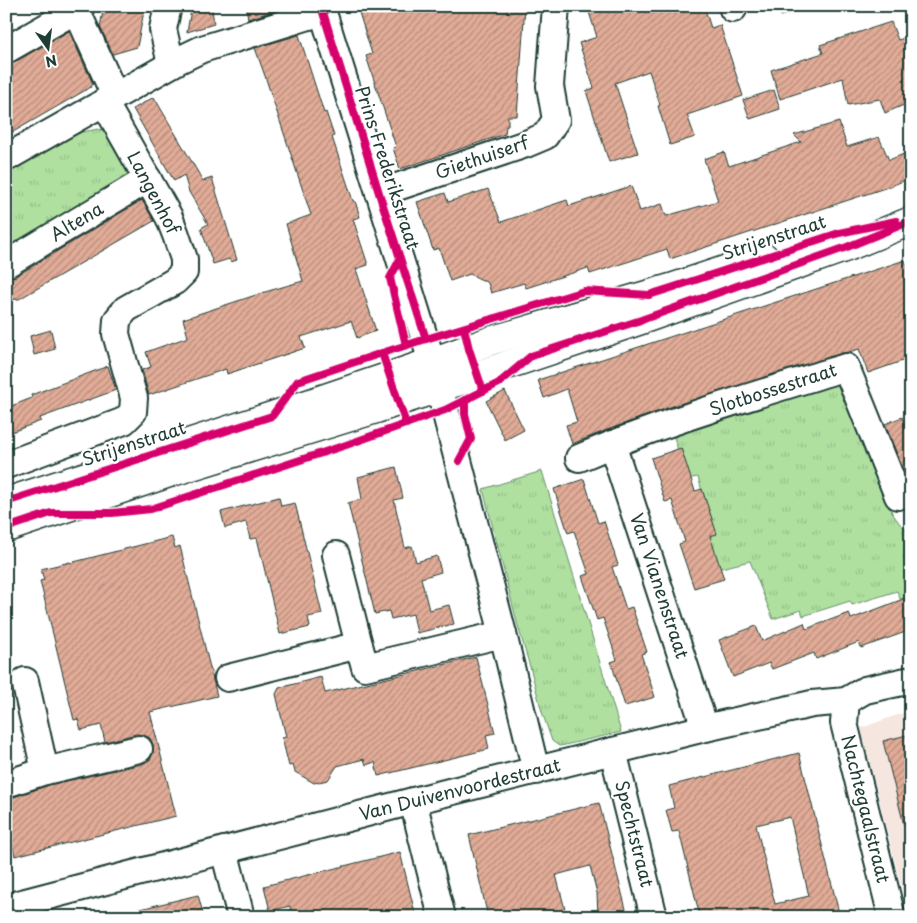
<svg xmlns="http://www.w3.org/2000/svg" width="917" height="923" viewBox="0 0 917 923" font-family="'Playpen Sans',sans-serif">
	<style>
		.built { fill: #f6e6e0 }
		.grass { fill: url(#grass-tufts); stroke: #678e6a }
		.green { fill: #afe0a0; stroke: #678e6a }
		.building { fill: url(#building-hatch); stroke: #1f3d34; fill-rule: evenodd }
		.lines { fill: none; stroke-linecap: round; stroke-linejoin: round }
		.minor-casing { stroke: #1f3d34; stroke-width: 30 }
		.tertiary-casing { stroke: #1f3d34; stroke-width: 31 }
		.minor { stroke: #fff; stroke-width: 26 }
		.tertiary { stroke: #fff; stroke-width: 28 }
		.cycleway-casing { stroke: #fff; stroke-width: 11 }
		.cycleway { stroke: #d6006c; stroke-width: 8 }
		.labels { text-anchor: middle; stroke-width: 4.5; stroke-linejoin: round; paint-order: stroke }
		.street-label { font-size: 18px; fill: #1f3d34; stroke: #fff }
	</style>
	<defs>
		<pattern id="grass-tufts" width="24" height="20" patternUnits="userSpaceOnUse" patternTransform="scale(1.25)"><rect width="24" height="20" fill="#afe0a0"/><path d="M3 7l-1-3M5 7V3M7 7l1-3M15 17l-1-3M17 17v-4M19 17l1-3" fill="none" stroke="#96c18a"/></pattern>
		<pattern id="building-hatch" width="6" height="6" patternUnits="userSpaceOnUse" patternTransform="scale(1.25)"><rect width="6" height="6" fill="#e1ab97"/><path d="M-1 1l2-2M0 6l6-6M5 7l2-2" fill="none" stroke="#b68c7c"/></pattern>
	</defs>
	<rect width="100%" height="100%" fill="#fff"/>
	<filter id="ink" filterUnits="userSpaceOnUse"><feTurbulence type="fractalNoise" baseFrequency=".02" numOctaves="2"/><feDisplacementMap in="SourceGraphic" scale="10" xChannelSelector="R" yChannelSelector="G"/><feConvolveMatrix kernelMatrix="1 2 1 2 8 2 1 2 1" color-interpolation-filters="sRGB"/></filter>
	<g filter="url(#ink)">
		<polygon class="built" points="911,710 911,917 909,917 861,728"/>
		<g class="grass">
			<polygon points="98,129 105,131 131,174 6,252 6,173 77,134 82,132"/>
			<polygon points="840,381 884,482 892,513 900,524 911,534 911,596 900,599 897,591 852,605 850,601 803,616 801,610 773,619 750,561 717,569 705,528 712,525 698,477 686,479 672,430"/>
			<polygon points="542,471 621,732 565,745 559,746 552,741 542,712 530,667 518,626 483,489"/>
		</g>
		<polygon class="green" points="778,6 811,6 781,16"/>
		<g class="building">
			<polygon points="104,6 145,6 137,47 113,54 100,27"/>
			<polygon points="246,6 290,6 248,19"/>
			<polygon points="357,6 525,6 517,116 508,116 508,126 506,126 505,134 400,169 393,148 396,147 366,56 372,54"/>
			<polygon points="587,6 704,6 711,28 720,25 743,96 687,115 695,137 670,145 658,106 660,105 649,71 615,83 638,153 609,162 586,91 594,88 579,43 597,37"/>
			<polygon points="212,9 214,24 187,32 191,10"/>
			<polygon points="891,22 898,40 911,36 911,102 885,113 880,99 848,105 843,78 780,99 771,70 823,53 820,45"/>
			<polygon points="69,31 93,84 91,86 91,87 13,132 12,130 6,133 6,65 13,63"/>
			<polygon points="299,35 324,113 326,112 334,136 332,137 353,201 355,201 360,217 353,219 368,265 356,269 376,331 357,338 351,321 301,337 305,348 227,374 226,369 149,395 142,370 151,367 146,352 188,337 183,319 265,292 303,281 286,224 311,215 265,76 255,48"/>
			<polygon points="774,90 780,109 750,119 743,100"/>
			<polygon points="154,97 203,181 212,178 237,260 231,262 229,259 213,264 201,228 208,224 189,192 184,175 174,181 133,109"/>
			<polygon points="839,122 847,147 879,137 889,160 911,151 911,178 888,187 670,259 667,249 590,274 588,268 526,288 524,283 491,293 488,283 470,274 450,281 439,248 433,250 417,202 445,193 448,202 488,189 501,222 567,200 569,206 631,186 640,211 662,204 666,216 718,201 704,159 724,152 729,166 801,142 794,135"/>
			<polygon points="142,200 154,221 19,299 6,300 6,278 16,276"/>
			<polygon points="905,260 911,278 911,358 868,373 859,349 849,352 842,353 673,406 607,430 572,444 566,425 577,422 567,389 544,398 538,380"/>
			<polygon points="51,330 55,349 34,355 30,336"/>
			<polygon points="108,366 116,390 40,418 41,421 6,434 6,408 32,398 31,395"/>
			<polygon points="505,391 524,430 505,440 486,401"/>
			<polygon points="902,417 911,440 911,476 906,477 885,424"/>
			<polygon points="681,448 695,491 702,489 717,534 710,536 724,579 694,588 679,544 685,542 672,500 665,502 651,458"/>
			<polygon points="396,467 403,498 394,500 405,548 412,546 416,562 437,556 441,572 421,578 429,610 449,605 454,624 417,633 413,614 391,619 389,611 375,614 348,503 362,499 358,477"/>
			<polygon points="584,479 598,523 604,521 618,565 612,567 626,609 632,607 647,652 641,654 655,697 625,706 611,662 617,660 603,618 597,620 582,576 589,574 574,531 568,533 554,489"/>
			<polygon points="279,497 281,506 295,503 322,614 308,617 310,627 280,634 257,538 250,539 246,522 225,528 221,512"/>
			<polygon points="172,537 175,548 180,546 217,696 150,712 176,816 15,856 6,820 6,799 11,798 49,785 142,764 150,760 153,753 153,745 150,738 144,735 136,734 105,742 101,725 81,730 78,719 74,720 40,581 44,580 41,569 70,562 70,563"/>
			<polygon points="911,596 911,630 861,648 859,642 816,659 814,653 772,669 769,663 733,677 719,640 756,626 762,641 804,623 806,629 849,613 851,619"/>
			<polygon points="476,657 495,733 486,735 489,749 378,776 375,762 366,765 364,759 337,766 328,780 314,783 295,772 293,765 289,766 282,738 286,737 276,694 279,688 321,677 325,693"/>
			<polygon points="911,734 911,824 904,825 883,741"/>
			<path d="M799 753 840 917H700L679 831 672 832 666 810 674 808 669 786ZM790 817 809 896 775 904 756 825Z"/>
			<polygon points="599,803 628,917 598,917 597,893 590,866 556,875 567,917 488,917 469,835"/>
			<polygon points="400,852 416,917 291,917 290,906 270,911 264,886"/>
			<polygon points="198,895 204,917 137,917 136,910"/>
		</g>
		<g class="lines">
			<g class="minor-casing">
				<g id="minor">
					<polyline points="168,6 163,29 171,64"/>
					<polyline points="321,6 432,362"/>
					<polyline points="733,6 733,9"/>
					<polyline points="6,50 69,14 80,18 115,96"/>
					<polyline points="6,158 179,60 202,49 322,12"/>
					<polyline points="379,193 526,144 545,136 556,120 550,86 556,6"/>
					<polyline points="6,263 8,263 148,179"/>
					<polyline points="439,387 503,634"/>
					<polyline points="612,444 705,728"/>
					<path d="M579 458C665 421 756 395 846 367L898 496 911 491"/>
					<polyline points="6,465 124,421 133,412 134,398 116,334 117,320 126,309 175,281 184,272 184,259 176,235 169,217 104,102"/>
					<polyline points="336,555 359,645"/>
					<polyline points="228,678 359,645 365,667 503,634 536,771"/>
					<polyline points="25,681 45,771"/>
					<polyline points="846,701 844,723 892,917"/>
					<polyline points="613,751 654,917"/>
					<polyline points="6,784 45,771 139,749"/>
					<polyline points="413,801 442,917"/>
					<polyline points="224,850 241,917"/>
					<polyline points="10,906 413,801 705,728 812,704 846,701 865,690 911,680"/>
				</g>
			</g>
			<g class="tertiary-casing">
				<g id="tertiary">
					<polyline points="6,502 272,416 432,362 490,341 671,288 764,257"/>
					<polyline points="6,528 172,472 376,409 641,320 847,247 911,221"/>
				</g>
			</g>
			<use href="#minor" class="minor"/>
			<use href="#tertiary" class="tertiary"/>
			<g class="cycleway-casing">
				<g id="cycleway">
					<polyline points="321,6 379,193 426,339"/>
					<polyline points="400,259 390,278 406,345"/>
					<polyline points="464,328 469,349 483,391"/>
					<polyline points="406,424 382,353 426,339 584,291 649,295 671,288 839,233 896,221"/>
					<polyline points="459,461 471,439 465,414 465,400"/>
					<polyline points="6,502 272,416 298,381 382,353"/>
					<polyline points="6,528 51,513 112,513 151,509 346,445 445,410 499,383 531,356 641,320 847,247 911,221"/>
				</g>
			</g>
			<use href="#cycleway" class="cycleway"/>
		</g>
	</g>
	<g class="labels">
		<g class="street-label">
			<text transform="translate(482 158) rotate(-19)" y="6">Giethuiserf</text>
			<text transform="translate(387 168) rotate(72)" y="6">Prins Frederikstraat</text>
			<text transform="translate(153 193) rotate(62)" y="6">Langenhof</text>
			<text transform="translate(77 222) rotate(-31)" y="6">Altena</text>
			<text transform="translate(774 238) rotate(-18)" y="6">Strijenstraat</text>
			<text transform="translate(773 390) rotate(-18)" y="6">Slotbossestraat</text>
			<text transform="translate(134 444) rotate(-18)" y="6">Strijenstraat</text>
			<text transform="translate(659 586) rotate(72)" y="6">Van Vianenstraat</text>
			<text transform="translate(460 790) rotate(-14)" y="6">Van Duivenvoordestraat</text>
			<text transform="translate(865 809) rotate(76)" y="6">Nachtegaalstraat</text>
			<text transform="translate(634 834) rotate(76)" y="6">Spechtstraat</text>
		</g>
	</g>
	<rect width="917" height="923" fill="none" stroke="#fff" stroke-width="25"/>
	<rect x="12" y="12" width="892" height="898" fill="none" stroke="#1f3d34" stroke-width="2" filter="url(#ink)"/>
	<g transform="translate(48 48) rotate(166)" stroke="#ffffff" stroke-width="4" paint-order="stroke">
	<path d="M0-4L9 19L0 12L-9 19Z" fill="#1f3d34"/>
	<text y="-8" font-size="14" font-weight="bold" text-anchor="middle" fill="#1f3d34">N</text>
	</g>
</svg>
